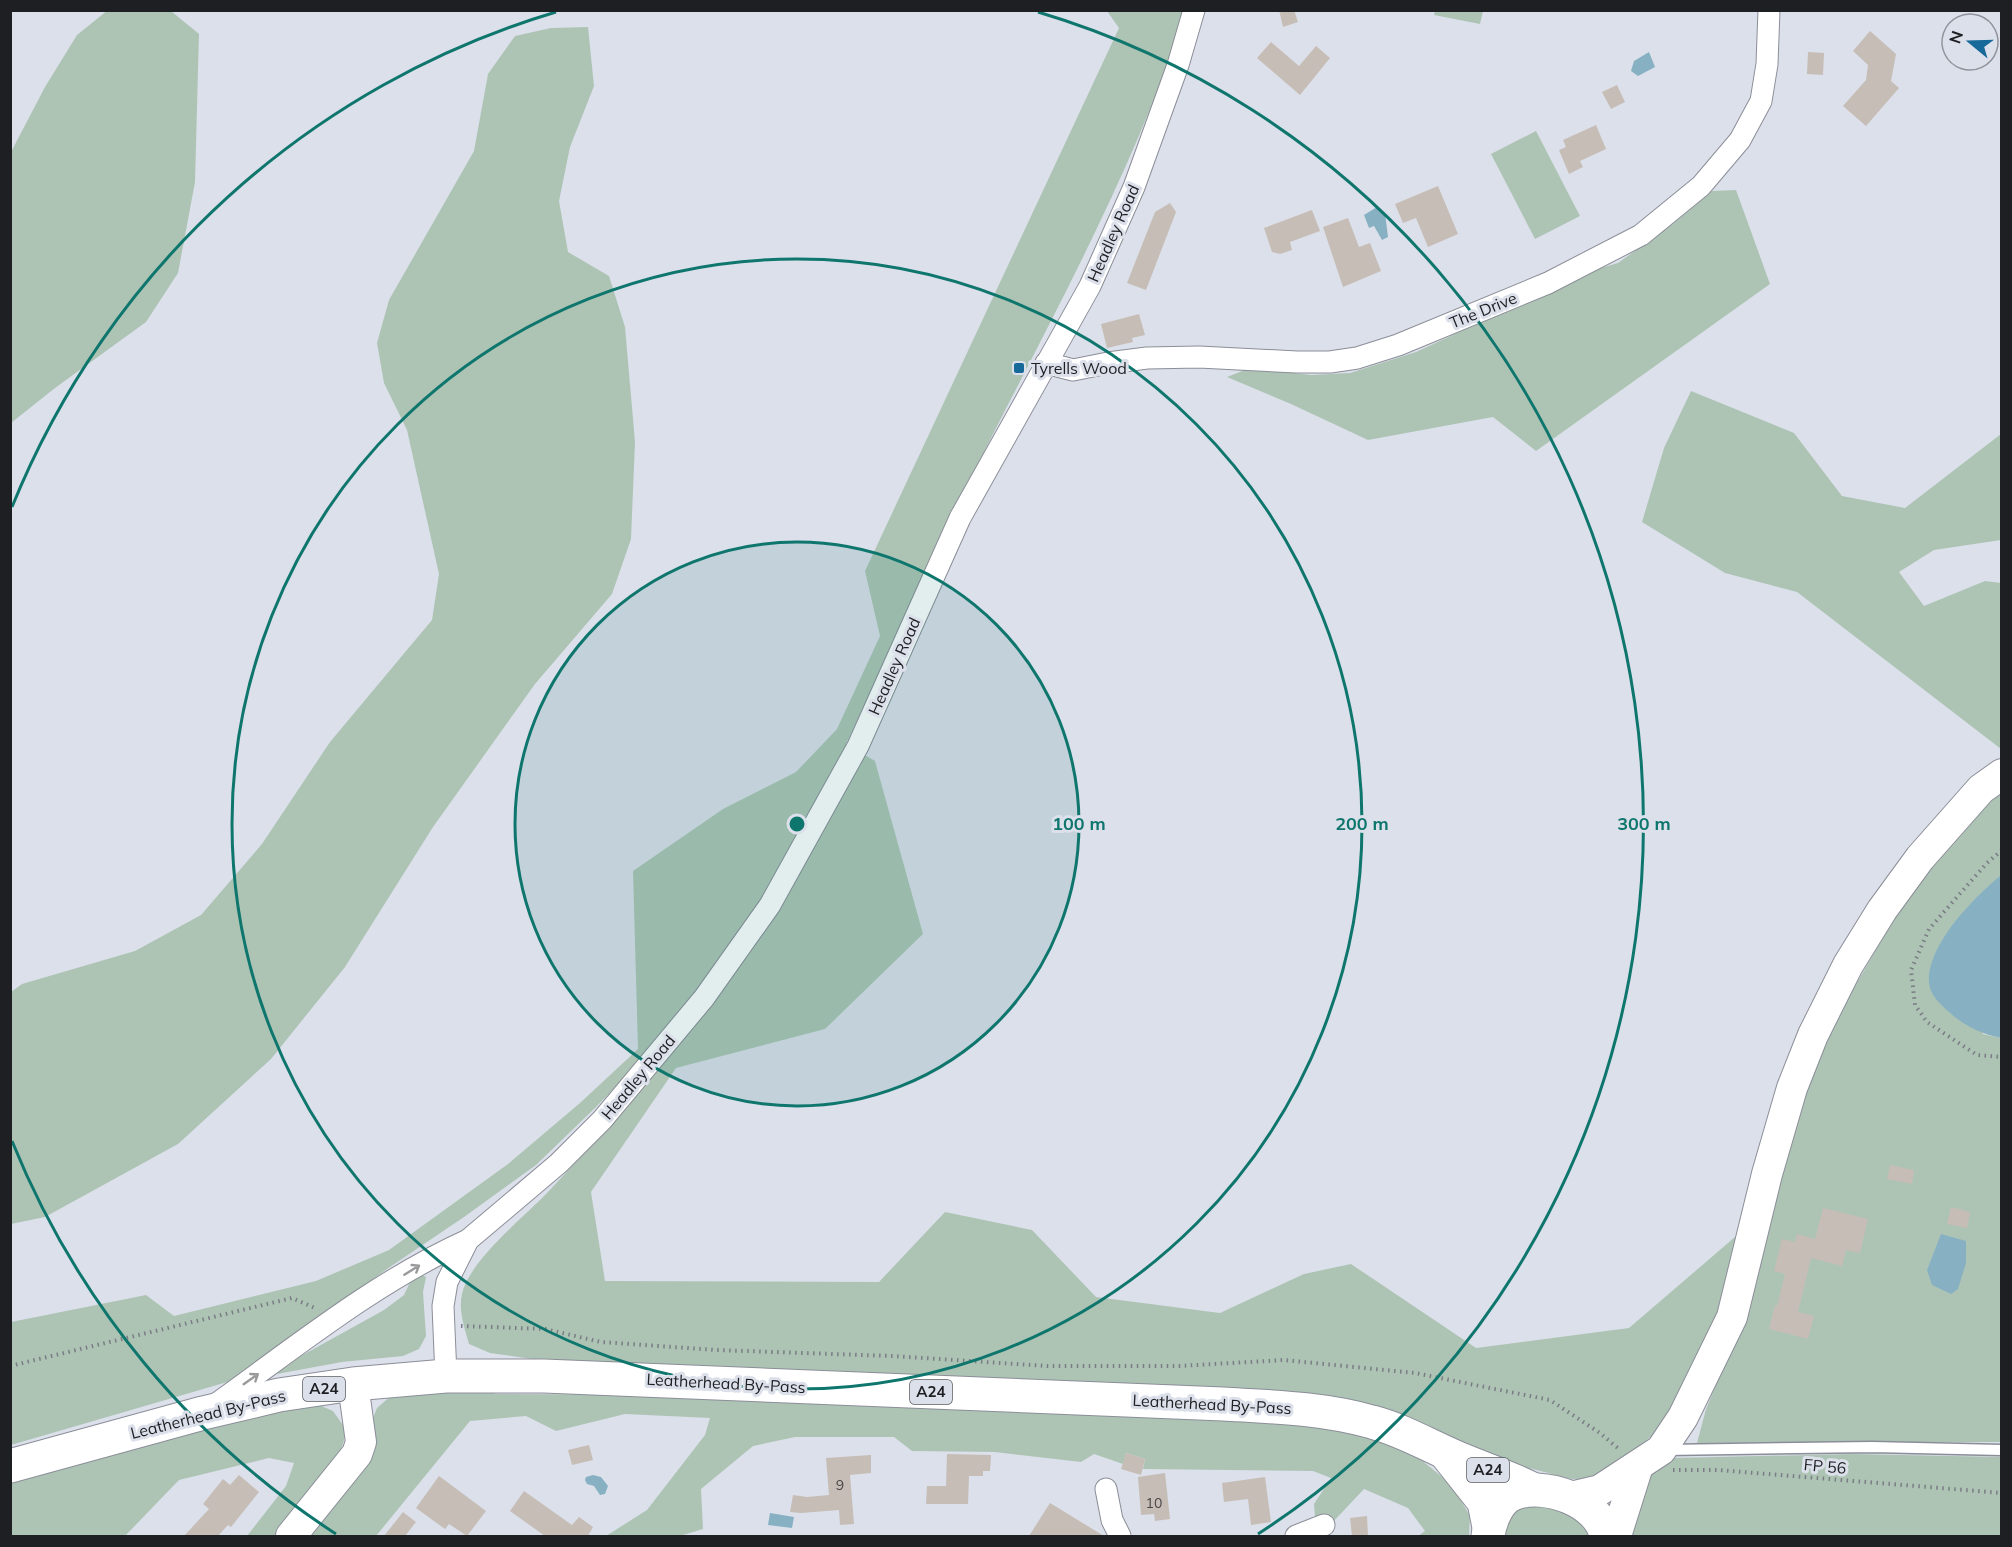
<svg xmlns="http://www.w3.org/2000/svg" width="2012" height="1547" viewBox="0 0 2012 1547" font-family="Mulish,sans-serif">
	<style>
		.green { fill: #adc4b5 }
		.water { fill: #87b1c3 }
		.building { fill: #c6bdb6 }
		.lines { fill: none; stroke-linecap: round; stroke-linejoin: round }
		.lane-casing { stroke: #8b8e98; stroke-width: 13 }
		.street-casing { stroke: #8b8e98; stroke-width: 23 }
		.secondary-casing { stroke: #8b8e98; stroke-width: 32 }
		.highway-casing { stroke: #8b8e98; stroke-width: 35 }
		.path { stroke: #7a7d84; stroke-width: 4; stroke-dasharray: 1.5 4.5; stroke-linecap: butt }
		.lane { stroke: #fff; stroke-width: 10 }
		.street { stroke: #fff; stroke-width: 21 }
		.secondary { stroke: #fff; stroke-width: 30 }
		.highway { stroke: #fff; stroke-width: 33 }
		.oneway { stroke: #9a9a9c }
		.ring { fill: none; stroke: #0f766e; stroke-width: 3 }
		.poi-dot { fill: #17699a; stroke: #dce0ea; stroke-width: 2 }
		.labels { text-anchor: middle; stroke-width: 6; stroke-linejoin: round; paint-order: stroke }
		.number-label { font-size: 14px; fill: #484648 }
		.shield { fill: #dce0ea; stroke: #57595f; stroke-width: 1.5 }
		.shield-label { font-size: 15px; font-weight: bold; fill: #1e1f23 }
		.street-label { font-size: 16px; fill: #1e1f23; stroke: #dce0ea }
		.poi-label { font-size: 16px; fill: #1e1f23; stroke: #dce0ea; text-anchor: start }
		.centre { fill: #0f766e; stroke: #dce0ea; stroke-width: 3 }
		.ring-label { font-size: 18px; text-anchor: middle; font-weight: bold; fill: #0f766e; stroke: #dce0ea; stroke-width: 6; stroke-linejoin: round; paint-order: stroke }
	</style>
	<rect width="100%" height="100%" fill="#dce0ea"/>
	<g class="green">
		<polygon points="108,10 171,11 199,34 195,182 178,273 146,322 55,388 11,423 11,152 45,87 77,35"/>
		<path d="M1107 11H1186C1138 159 1063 297 992 436 941 537 894 641 846 744L875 761 923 934 825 1029 676 1068 591 1192 605 1281 879 1282 945 1212 1032 1230 1096 1297 1220 1313 1304 1274 1351 1264 1476 1348 1629 1328 1742 1231 1710 1336 1664 1426 1598 1479H1572L1501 1461 1404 1417 546 1361 490 1353 469 1344C465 1329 458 1311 462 1294 469 1261 523 1218 547 1193 586 1152 623 1109 661 1067L646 1055 596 1107 536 1165 464 1217 387 1269 241 1378 11 1445V1322L146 1295 174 1316 316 1281 389 1250 508 1164 580 1103 638 1049 633 871 723 809 796 772 837 729 880 636 865 571 1119 28Z"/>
		<polygon points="1435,11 1435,10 1483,11 1480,24 1434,15"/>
		<polygon points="588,27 594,86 570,147 559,201 568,252 609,276 625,327 635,442 631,539 612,594 535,684 433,827 345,967 271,1059 178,1144 45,1217 11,1224 11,992 22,984 135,951 201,915 262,844 330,742 432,620 439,574 407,430 384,383 377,343 389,300 474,151 488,74 515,36 551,28"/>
		<polygon points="1536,131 1580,216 1535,239 1491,154"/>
		<polygon points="1736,190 1770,284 1536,451 1493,417 1368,440 1291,404 1227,377 1250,368 1311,375 1350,373 1416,352 1594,270 1618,263 1674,223 1712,191"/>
		<polygon points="1691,391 1794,433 1842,496 1905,508 2001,434 2001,540 1934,550 1899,572 1924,606 1985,581 2001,583 2001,749 1797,592 1725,573 1642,522 1664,448"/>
		<polygon points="2001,785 2001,875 1961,917 1983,1034 2001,1038 2001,1442 1697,1443 1706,1409 1733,1344 1788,1145 1824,1039 1890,926 1928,867"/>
		<polygon points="420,1274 426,1277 423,1292 426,1336 419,1349 403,1356 342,1362 277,1374 283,1366 384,1310 404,1295 411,1280"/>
		<polygon points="478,1388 496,1394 721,1395 1308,1420 1359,1431 1414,1454 1452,1485 1470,1516 1469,1536 1418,1536 1425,1531 1408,1508 1364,1489 1331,1524 1315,1516 1314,1504 1331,1478 1313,1471 1143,1469 1145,1459 1126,1453 1123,1464 1094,1454 1081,1462 995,1452 912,1451 894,1437 795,1437 753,1446 701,1489 703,1529 680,1536 606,1536 647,1510 705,1435 710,1418 625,1414 556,1431 526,1416 470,1421 376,1536 306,1536 371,1423 377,1408 392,1395"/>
		<polygon points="319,1405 333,1411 345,1428 344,1440 336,1468 281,1536 247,1536 286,1486 294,1463 269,1458 179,1480 125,1536 11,1536 11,1478 272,1408"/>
		<path d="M1852 1454 2001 1457V1536H1632C1636 1502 1636 1474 1671 1458Z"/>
		<polygon points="1524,1501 1572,1513 1586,1531 1588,1536 1504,1536 1511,1513"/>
	</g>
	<g class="water">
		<polygon points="1649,52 1655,67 1638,76 1631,71 1634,61"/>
		<polygon points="1377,207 1385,213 1388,237 1382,240 1374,226 1369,228 1364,215"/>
		<path d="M2001 875V1038C1982 1034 1964 1026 1949 1012 1940 1004 1930 995 1929 983 1927 944 1974 898 2001 875Z"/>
		<polygon points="1941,1234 1966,1241 1966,1263 1958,1289 1951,1294 1932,1285 1927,1270"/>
		<polygon points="593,1475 601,1477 608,1486 605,1494 600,1495 594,1486 587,1484 585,1480 586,1477"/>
		<polygon points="770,1513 794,1517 792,1528 768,1525"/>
	</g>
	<g class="building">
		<polygon points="1279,10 1294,10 1298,22 1283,27"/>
		<polygon points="1870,31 1896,54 1891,81 1899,88 1866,126 1843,106 1866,80 1868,65 1853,51"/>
		<polygon points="1271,42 1299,66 1316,46 1330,58 1300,95 1257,58"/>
		<polygon points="1808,52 1824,53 1823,75 1807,74"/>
		<polygon points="1617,85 1625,102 1611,109 1602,92"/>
		<polygon points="1596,125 1606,149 1580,161 1583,167 1569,174 1559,150 1566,147 1563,140"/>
		<polygon points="1438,186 1458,234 1428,247 1416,218 1403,223 1395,204"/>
		<polygon points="1170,203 1176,212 1146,290 1127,283 1155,212"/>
		<polygon points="1312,210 1320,231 1290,242 1292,250 1280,254 1272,252 1264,228"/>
		<polygon points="1348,218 1359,247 1370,243 1381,271 1343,287 1323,227"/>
		<polygon points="1139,314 1145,335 1132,338 1133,342 1107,348 1101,324"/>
		<polygon points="1890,1165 1914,1170 1912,1184 1887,1179"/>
		<polygon points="1951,1207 1970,1212 1967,1228 1947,1224"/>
		<polygon points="1823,1208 1868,1219 1860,1253 1846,1250 1842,1266 1811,1258 1798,1312 1814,1316 1808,1339 1769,1329 1775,1305 1777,1306 1785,1274 1774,1271 1782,1239 1795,1242 1797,1234 1815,1239"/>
		<polygon points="589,1445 593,1460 572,1465 568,1450"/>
		<polygon points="1126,1453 1145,1459 1141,1475 1121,1469"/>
		<polygon points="947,1454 991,1455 990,1471 983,1471 983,1476 969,1476 968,1504 926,1504 927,1486 946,1486"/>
		<polygon points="871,1455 871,1473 850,1475 854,1524 840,1525 839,1510 801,1513 790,1512 793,1495 807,1497 829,1495 826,1458"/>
		<polygon points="1165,1473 1170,1519 1155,1521 1154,1514 1141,1515 1138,1477"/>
		<polygon points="239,1475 259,1492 231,1527 228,1525 218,1536 184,1536 209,1509 203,1504 223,1479 230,1485"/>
		<polygon points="439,1476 486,1511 467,1536 449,1524 445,1529 416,1508"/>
		<polygon points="1265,1477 1271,1522 1251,1525 1248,1499 1224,1502 1222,1483"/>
		<polygon points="524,1491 572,1525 579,1517 593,1527 588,1536 545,1536 510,1511"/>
		<polygon points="1050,1503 1104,1536 1029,1536"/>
		<polygon points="403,1512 416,1522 405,1536 384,1536"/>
		<polygon points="1367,1516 1368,1536 1352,1536 1350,1518"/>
	</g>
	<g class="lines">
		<g class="lane-casing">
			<polyline id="lane" points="1665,1450 1872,1447 2002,1450"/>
		</g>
		<g class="street-casing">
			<g id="street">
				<polyline points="1046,363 1073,370 1108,363 1147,358 1199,357 1297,362 1330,362 1357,358 1398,345 1548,283 1641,235 1701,186 1740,140 1761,101 1767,64 1769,10"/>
				<polyline points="446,1376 443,1306 447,1282 468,1240 559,1163 602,1120 704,998 770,905 858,746 960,518 1090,286 1134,187 1178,65 1194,10"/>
				<path d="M216 1404C297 1346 377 1281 468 1240"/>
				<polyline points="1106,1489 1112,1520 1120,1536"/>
				<polyline points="1296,1536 1324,1525"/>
			</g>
		</g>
		<g class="secondary-casing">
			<g id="secondary">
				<polyline points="1570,1497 1600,1490 1661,1450 1683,1417 1732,1317 1767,1174 1792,1088 1813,1035 1848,965 1882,910 1920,858 1981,789 2002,774"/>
				<polyline points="291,1536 357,1454 361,1442 353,1384"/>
				<polyline points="1616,1536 1638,1466"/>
			</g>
		</g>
		<g class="highway-casing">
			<g id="highway">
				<polyline points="1446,1454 1484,1502 1489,1527"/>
				<path d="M10 1466 203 1413 279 1395 353 1384 446 1376H544L1223 1404C1273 1407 1323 1408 1372 1422 1403 1430 1431 1447 1460 1459 1484 1469 1509 1477 1532 1489"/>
				<path d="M1488 1536C1490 1521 1498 1500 1513 1494 1544 1481 1600 1501 1606 1536"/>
			</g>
		</g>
		<g class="path">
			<polyline points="2002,850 1987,863 1929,929 1911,970 1915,1005 1927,1022 1977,1055 2002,1057"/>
			<polyline points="461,1326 545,1329 601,1342 716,1350 892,1356 1047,1366 1179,1366 1284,1360 1415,1373 1550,1400 1600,1433 1620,1450"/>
			<polyline points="10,1366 292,1298 315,1308"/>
			<polyline points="1673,1470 1718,1470 2002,1493"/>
		</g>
		<use href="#lane" class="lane"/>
		<use href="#street" class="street"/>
		<use href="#secondary" class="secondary"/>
		<use href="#highway" class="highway"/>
	</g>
	<defs><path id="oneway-shaft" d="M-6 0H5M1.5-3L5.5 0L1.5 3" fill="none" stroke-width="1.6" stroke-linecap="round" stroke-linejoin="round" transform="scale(1.5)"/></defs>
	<g class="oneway">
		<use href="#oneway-shaft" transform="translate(412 1270) rotate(-32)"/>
		<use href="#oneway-shaft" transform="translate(251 1379) rotate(-35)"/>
	</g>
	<circle cx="797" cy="824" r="282" fill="#0f766e" fill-opacity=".12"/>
	<g class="ring">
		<circle cx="797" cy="824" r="282"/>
		<circle cx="797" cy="824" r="565"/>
		<path d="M336 1534A847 847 0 0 1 12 1141M12 507A847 847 0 0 1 556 12M1038 12A847 847 0 0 1 1258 1534"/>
	</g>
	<rect class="poi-dot" x="1013" y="362" width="12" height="12" rx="3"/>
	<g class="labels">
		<g class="number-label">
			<text x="840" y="1490">9</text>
			<text x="1154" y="1508">10</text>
		</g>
		<g class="shield">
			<rect x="303" y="1377" width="42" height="24" rx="4.5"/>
			<rect x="910" y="1380" width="42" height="24" rx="4.5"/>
			<rect x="1467" y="1458" width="42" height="24" rx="4.5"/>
		</g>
		<g class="shield-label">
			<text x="324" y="1394">A24</text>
			<text x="931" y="1397">A24</text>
			<text x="1488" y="1475">A24</text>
		</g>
		<g class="street-label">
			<text transform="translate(1113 233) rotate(-66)" y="6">Headley Road</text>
			<text transform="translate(1483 310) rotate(-22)" y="6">The Drive</text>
			<text transform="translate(894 666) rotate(-66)" y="6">Headley Road</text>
			<text transform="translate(638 1077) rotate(-50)" y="6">Headley Road</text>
			<text transform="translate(726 1383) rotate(3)" y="6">Leatherhead By-Pass</text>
			<text transform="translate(1212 1404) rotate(3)" y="6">Leatherhead By-Pass</text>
			<text transform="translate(208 1414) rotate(-14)" y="6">Leatherhead By-Pass</text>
			<text transform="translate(1825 1466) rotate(5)" y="6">FP 56</text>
		</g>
		<g class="poi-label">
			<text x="1031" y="374">Tyrells Wood</text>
		</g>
	</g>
	<circle cx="797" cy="824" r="9" class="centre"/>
	<g class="ring-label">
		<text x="1079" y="830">100 m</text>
		<text x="1362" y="830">200 m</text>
		<text x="1644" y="830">300 m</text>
	</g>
	<rect width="2012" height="1547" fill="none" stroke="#1e1f23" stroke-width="24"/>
	<g transform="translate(1970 42) rotate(289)"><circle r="28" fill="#dce0ea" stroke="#90939a" stroke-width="1.5"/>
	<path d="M0-4.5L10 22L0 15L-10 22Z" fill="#17699a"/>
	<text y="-9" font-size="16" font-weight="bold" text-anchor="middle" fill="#1e1f23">N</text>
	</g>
</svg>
